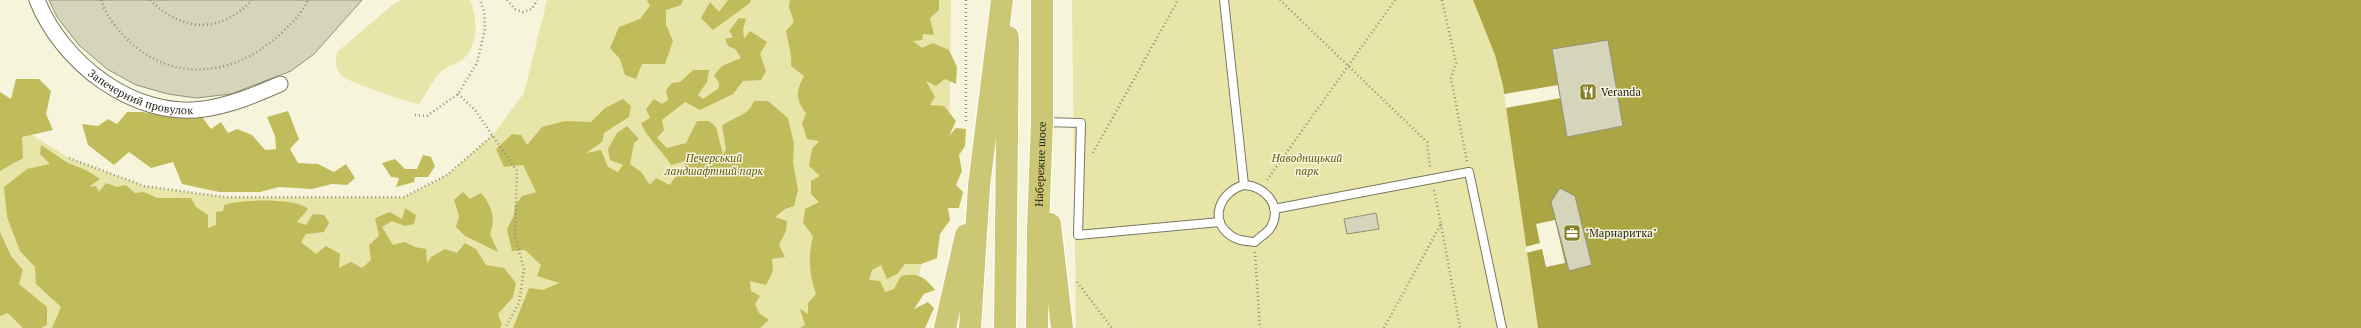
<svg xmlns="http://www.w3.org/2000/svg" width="2361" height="328" viewBox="0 0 2361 328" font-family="'PT Serif',serif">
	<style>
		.green { fill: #e7e5a8 }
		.forest { fill: #c1bc5b }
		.water { fill: #aba543 }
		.pier { fill: #f6f5db }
		.building { fill: #d5d5bc; stroke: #92917a }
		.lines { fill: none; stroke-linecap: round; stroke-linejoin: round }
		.service-casing { stroke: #7a7962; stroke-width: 10 }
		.minor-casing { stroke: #7a7962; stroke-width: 17 }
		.primary-casing { stroke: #fff; stroke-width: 24 }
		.path { stroke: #91907e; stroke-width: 2.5; stroke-dasharray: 1 3; stroke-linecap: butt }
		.service { stroke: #fff; stroke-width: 8 }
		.minor { stroke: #fff; stroke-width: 15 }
		.primary { stroke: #ccc775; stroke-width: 22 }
		.labels { text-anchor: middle; stroke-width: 3; stroke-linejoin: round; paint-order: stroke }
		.street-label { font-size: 11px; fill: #25241b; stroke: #f6f5db }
		.poi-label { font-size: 11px; fill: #25241b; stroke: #f6f5db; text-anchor: start }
		.park-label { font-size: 11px; font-style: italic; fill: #5c580e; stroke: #f6f5db }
	</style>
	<rect width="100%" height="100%" fill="#f6f5db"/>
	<g class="green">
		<path d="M402 0H470C478 16 478 45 464 58 457 64 446 66 440 73 432 81 426 94 419 104 410 103 347 82 341 75 335 69 335 60 337 52L395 3Z"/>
		<polygon points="547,0 951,0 949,160 925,248 908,328 0,328 0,115 69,158 144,186 224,197 404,197 447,175 493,135 524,93"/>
		<polygon points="1072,0 1473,0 1495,55 1503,86 1542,328 1076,328"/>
	</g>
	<g class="forest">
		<polygon points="647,0 683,0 681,5 666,10 666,25 673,41 665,64 642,64 636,79 625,75 620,59 610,48 619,27 640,19 650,6"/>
		<polygon points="728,0 751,0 750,3 713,30 701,18 710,2 719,12"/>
		<path d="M790 0H939V10L930 18 934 35 923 34 922 40 913 41 922 48 933 43 949 50 957 67 956 84 945 79 936 86 926 81 935 97 930 105 944 106 956 121 949 136 956 128 966 129 965 146 959 155 962 171 956 185 963 192 959 208H948L950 220 940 234 937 258 921 264H905L897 274 887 279 881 265 872 270 869 280 880 281 885 292 894 289 901 276C918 272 925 277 935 290L924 294 914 309 928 302 934 308 925 328H800L805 325 800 309 808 314V303L816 294C809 274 808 257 813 236L803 223 805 209 819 202 811 194V181L820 176 809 166 812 149 819 141 807 139 802 123 806 113C795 99 796 91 804 76L791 66C792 52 788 44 786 31L794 22 789 7Z"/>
		<path d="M739 18 746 19 743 29 744 39 750 31 767 42 760 54 766 71 761 80 743 81 733 94 700 110 685 102 662 120 664 130 657 138 667 148 686 143 697 121H709L716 127 723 155 726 149 722 126C734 116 748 117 754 101H768L788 118 794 144 793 162 798 190 794 206 785 209 775 217 787 221 786 231 779 245 785 257 772 259 773 271 766 285 750 281 751 291 760 296 755 304 759 313 769 320 760 328H513L529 288 543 290 559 283 537 276 541 265 525 250 512 251 507 229 514 215 515 205 522 196 536 192 523 165 504 167 496 149 512 134 521 135 527 145 542 127 565 121 591 122 605 108 623 99 631 106 629 117 604 133 602 142 586 153 601 150 608 167 618 172 623 165 610 160 608 149 617 133 627 126 639 139 634 143 630 164 641 172 650 185 656 178 670 185 686 161 671 165C662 150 648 140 641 123L650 118 646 109 654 99 662 104 668 100 666 90 672 83 680 82 693 70H709L707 82 698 95 703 99 719 88V83L714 75 722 66 741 58 735 49 728 46 725 39 733 37 729 31Z"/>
		<polygon points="16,79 39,79 51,91 46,114 53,130 22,137 23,158 0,171 0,92 11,99"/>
		<polygon points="288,111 299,139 290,149 298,163 318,164 334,172 346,164 355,178 347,185 332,184 312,189 279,187 260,192 219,192 182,184 173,162 151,168 129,152 114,165 88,145 82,124 98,126 108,119 117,124 127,112 142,112 172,117 202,117 211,129 221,122 228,133 237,129 252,135 265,150 276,149 275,136 267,117"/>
		<path d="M41 145 68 163 86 170 100 179 89 187 96 186 99 192 106 183 117 187 126 185 135 193 144 192 157 198H191L196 207 208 215V228L216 225V212L223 211 224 205C239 199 297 198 308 209L297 222 306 225 313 214 324 215 329 223 324 232 306 234 301 242 316 254 326 246 340 254 339 268 351 262 362 268 371 260 369 245 379 236 375 218 390 212 402 219 405 208 416 215 414 224 405 226 392 221 382 227 393 245 405 242 415 247 426 249 427 263 431 257 445 249 457 253 465 243 476 249 486 265 504 268 516 283 513 297 498 314 502 325 500 328H52L61 307 36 284 35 267 20 251 7 217 4 187 27 169 50 164 40 154Z"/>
		<polygon points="423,155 431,157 435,166 428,177 415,177 414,182 396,187 399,178 391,177 382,163 395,159 405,169 417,169"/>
		<path d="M463 192 470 199 481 193C492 206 496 218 490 234L498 252 465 236 456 227 459 216 454 200Z"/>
		<polygon points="0,232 11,256 23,270 19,284 47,307 47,325 41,328 23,328 8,313 0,316"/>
	</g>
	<polygon class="water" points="1473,0 2361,0 2361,328 1538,328 1503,86 1495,55"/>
	<g class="pier">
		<polygon points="1558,85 1561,98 1506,108 1504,94"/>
		<polygon points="1555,220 1565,263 1546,267 1542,249 1526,253 1525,247 1540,243 1536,224"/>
	</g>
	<g class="building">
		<polygon points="49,0 362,0 314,54 291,71 231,94 196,98 168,94 136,85 107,69 79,45 57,17"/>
		<polygon points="1608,40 1623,126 1567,137 1552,49"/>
		<polygon points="1560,188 1575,196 1592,265 1569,271 1551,202"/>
		<polygon points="1376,213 1379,229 1347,234 1344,219"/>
	</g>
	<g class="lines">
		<g class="service-casing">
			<g id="service">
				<polyline points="1224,0 1244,185"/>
				<polyline points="1043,122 1081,123 1078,235 1220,222"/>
				<path d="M1244 185C1265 186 1283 206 1271 227 1267 234 1260 236 1255 242 1246 241 1237 241 1230 235 1208 219 1221 191 1244 185Z"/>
				<polyline points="1274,209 1469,172 1502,328"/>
			</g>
		</g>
		<g class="minor-casing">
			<g id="minor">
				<path id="s1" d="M37 0C62 63 134 119 204 109 231 105 255 95 280 84"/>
			</g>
		</g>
		<g class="primary-casing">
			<g id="primary">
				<polyline points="1050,224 1062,328"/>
				<polyline points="945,328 966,235"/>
				<polyline points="970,328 979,186 1002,0"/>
				<polyline points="1005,328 1008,37"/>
				<path id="s2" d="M1037 328 1038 228 1042 122V0"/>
			</g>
		</g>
		<g class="path">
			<path d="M101 0C106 15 115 27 126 38 170 83 232 77 277 37 289 26 301 15 308 0"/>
			<path d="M150 0C182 32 221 34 252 0"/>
			<polyline points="507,0 515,9 523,12 532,9 537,0"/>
			<polyline points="966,0 966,121"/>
			<polyline points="1280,0 1427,142 1430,167"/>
			<polyline points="1442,0 1456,63 1451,78 1467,162"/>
			<polyline points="458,94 475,110 517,171 515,237 524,269 519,303 505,328"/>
			<polyline points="415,115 427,116 458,94 477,63 485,29 484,11 480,0"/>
			<polyline points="1093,153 1178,0"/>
			<polyline points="69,158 144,186 224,197 404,197 447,175 493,135"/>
			<polyline points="1267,180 1395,0"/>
			<polyline points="1441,224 1460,328"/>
			<polyline points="1255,252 1260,328"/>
			<polyline points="1077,282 1112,328"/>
			<polyline points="1384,328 1441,224 1434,190"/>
		</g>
		<use href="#service" class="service"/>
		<use href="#minor" class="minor"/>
		<use href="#primary" class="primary"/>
	</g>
	<defs>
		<g id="restaurant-square" transform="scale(0.9)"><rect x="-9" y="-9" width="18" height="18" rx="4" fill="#87822a" stroke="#f6f5db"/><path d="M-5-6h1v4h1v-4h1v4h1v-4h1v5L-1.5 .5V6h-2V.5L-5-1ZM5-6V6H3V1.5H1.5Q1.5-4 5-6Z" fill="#fff"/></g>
		<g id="office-square" transform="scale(0.9)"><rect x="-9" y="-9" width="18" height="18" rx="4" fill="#87822a" stroke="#f6f5db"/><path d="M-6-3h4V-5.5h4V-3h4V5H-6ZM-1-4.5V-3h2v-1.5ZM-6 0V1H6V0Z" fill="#fff"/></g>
	</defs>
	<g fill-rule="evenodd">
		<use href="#restaurant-square" x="1588" y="92"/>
		<use href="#office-square" x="1572" y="233"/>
	</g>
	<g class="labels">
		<g class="street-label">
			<text dy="4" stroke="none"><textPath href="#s1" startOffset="146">Запечерний провулок</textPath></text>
			<text dy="4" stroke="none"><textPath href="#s2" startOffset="164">Набережне шосе</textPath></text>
		</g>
		<g class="poi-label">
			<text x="1601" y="96">Veranda</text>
			<text x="1585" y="237">"Марнаритка"</text>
		</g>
		<g class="park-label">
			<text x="714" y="162">Печерський<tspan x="714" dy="13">ландшафтний парк</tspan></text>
			<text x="1307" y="162">Наводницький<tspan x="1307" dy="13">парк</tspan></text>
		</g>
	</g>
</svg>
